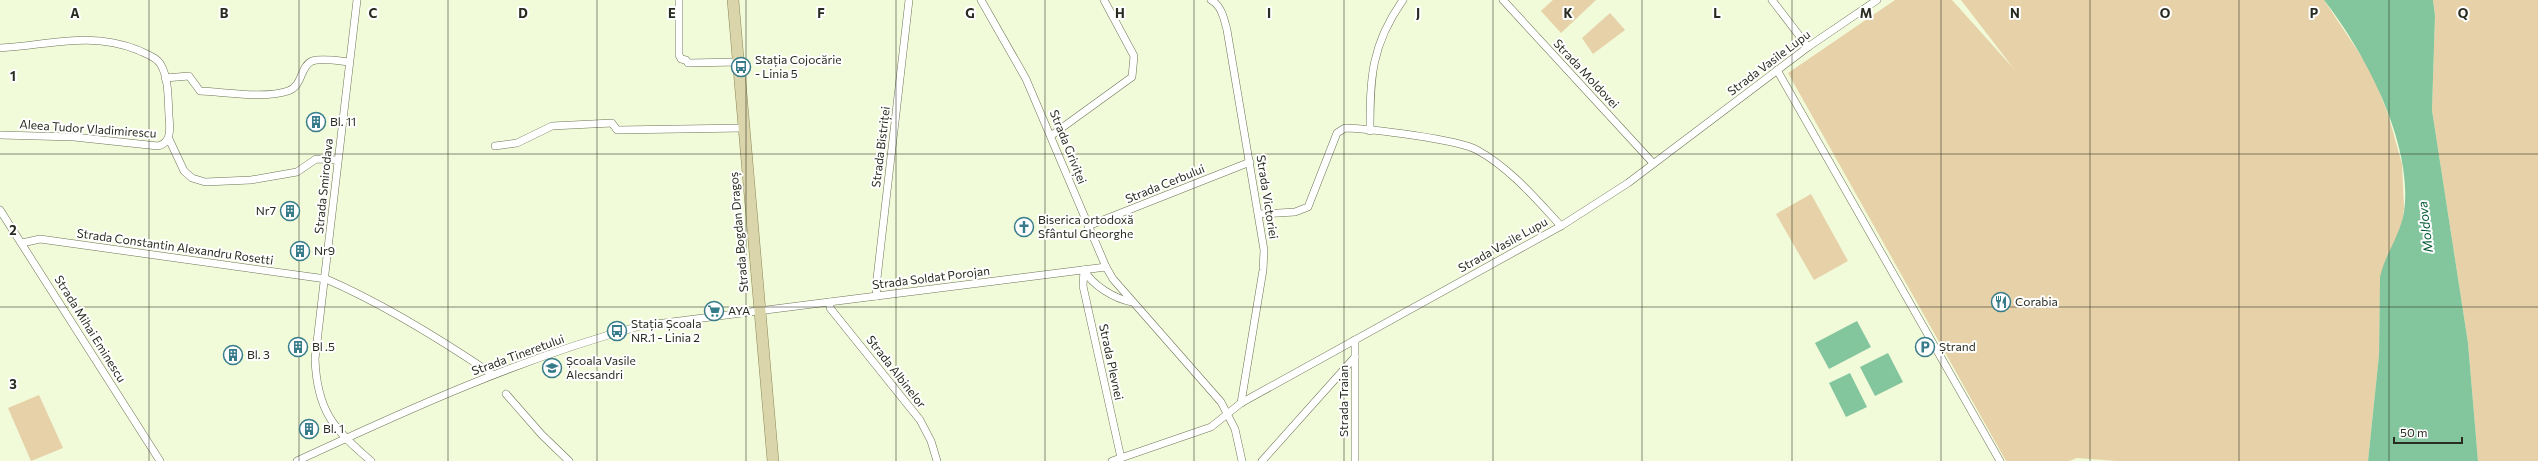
<svg xmlns="http://www.w3.org/2000/svg" width="2538" height="461" viewBox="0 0 2538 461" font-family="Commissioner,sans-serif">
	<style>
		.green { fill: #e7d1a8 }
		.water { fill: #83c69d }
		.lines { fill: none; stroke-linecap: round; stroke-linejoin: round }
		.minor-casing { stroke: #6d7457; stroke-width: 8 }
		.primary-casing { stroke: #8d8856; stroke-width: 12 }
		.minor { stroke: #fff; stroke-width: 7 }
		.primary { stroke: #dbd5ab; stroke-width: 11 }
		.grid { fill: none; stroke: #292c20; stroke-width: 1; stroke-opacity: 0.55 }
		.labels { text-anchor: middle; stroke-width: 4; stroke-linejoin: round; paint-order: stroke }
		.poi-label { font-size: 12px; fill: #292c20; stroke: #fff; text-anchor: start }
		.street-label { font-size: 12px; fill: #292c20; stroke: #fff }
		.water-label { font-size: 13px; font-style: italic; fill: #005832; stroke: #fff }
		.grid-label { font-size: 13px; text-anchor: middle; font-weight: bold; fill: #292c20; stroke: #fff; stroke-width: 4; stroke-linejoin: round; paint-order: stroke }
	</style>
	<rect width="100%" height="100%" fill="#f1fad9"/>
	<g class="green">
		<polygon points="1553,0 1596,0 1561,33 1541,11"/>
		<polygon points="1895,0 1952,0 2014,69 1961,0 2324,0 2371,71 2388,114 2402,164 2404,209 2402,225 2380,291 2379,355 2368,461 2117,461 2077,458 2069,461 2006,461 1788,73"/>
		<polygon points="2433,0 2538,0 2538,461 2478,461 2468,343 2432,110 2435,16"/>
		<polygon points="1610,13 1625,30 1593,54 1582,38"/>
		<polygon points="1811,194 1848,261 1814,280 1776,214"/>
		<polygon points="39,395 63,448 31,461 8,408"/>
	</g>
	<g class="water">
		<path d="M2324 0H2433L2435 16 2432 110 2468 343 2478 461H2368L2379 355 2380 277C2385 254 2400 236 2404 212 2414 144 2364 51 2324 0Z"/>
		<polygon points="1857,321 1871,347 1829,369 1815,343"/>
		<polygon points="1888,353 1903,382 1875,396 1860,367"/>
		<polygon points="1850,373 1867,407 1846,417 1829,383"/>
	</g>
	<g class="lines">
		<g class="minor-casing">
			<g id="minor">
				<path d="M357 0 315 359C317 410 333 429 371 461"/>
				<polyline points="679,0 679,55 681,59 686,60 688,63 738,62"/>
				<polyline points="981,0 1026,79 1106,267 1113,279 1221,402 1235,429 1242,461"/>
				<path d="M1211 0C1222 6 1224 19 1227 30L1264 250 1263 270 1241 403"/>
				<polyline points="1503,0 1653,163"/>
				<polyline points="1772,0 1808,47"/>
				<path d="M0 48C50 45 90 31 138 50 146 54 157 57 161 65 169 79 168 101 169 116 170 128 172 143 158 146L74 137 0 135"/>
				<polyline points="1777,70 2000,461"/>
				<path d="M165 78 189 76 200 91C226 92 264 99 288 91 303 86 300 66 312 61 322 58 339 61 349 62"/>
				<path d="M1370 131C1370 78 1371 45 1403 0"/>
				<polyline points="1052,135 1132,77 1134,56 1104,0"/>
				<polyline points="169,139 184,171 192,178 205,182 251,180 297,172 316,159 337,160"/>
				<polyline points="495,146 517,143 552,126 612,123 617,130 743,128"/>
				<polyline points="0,210 160,461"/>
				<path d="M1259 214 1295 212 1308 207 1337 133 1345 128C1371 129 1457 139 1477 150 1510 168 1536 199 1561 226"/>
				<polyline points="1088,226 1250,162"/>
				<path d="M22 243 40 239 326 279C384 304 440 339 492 374"/>
				<polyline points="1084,270 1083,286 1121,458"/>
				<path d="M1084 270C1093 286 1115 299 1132 302"/>
				<polyline points="877,296 876,287 909,0"/>
				<polyline points="830,302 830,308 920,420 931,441 937,461"/>
				<polyline points="506,394 542,435 569,461"/>
				<path d="M297 461C409 409 521 358 640 326L1106 267"/>
				<polyline points="1112,461 1211,427 1241,403 1561,226 1628,183 1808,47 1877,0"/>
				<polyline points="1262,461 1355,357"/>
				<polyline points="1355,461 1355,340"/>
			</g>
		</g>
		<g class="primary-casing">
			<polyline id="primary" points="733,0 773,461"/>
		</g>
		<use href="#minor" class="minor"/>
		<use href="#primary" class="primary"/>
	</g>
	<path class="grid" d="M149 0V461M299 0V461M448 0V461M597 0V461M746 0V461M896 0V461M1045 0V461M1194 0V461M1344 0V461M1493 0V461M1642 0V461M1792 0V461M1941 0V461M2090 0V461M2239 0V461M2389 0V461M0 154H2538M0 307H2538"/>
	<defs>
		<g id="bus-ring" transform="scale(1)"><circle r="9.5" fill="#fff" stroke="#377c8a" stroke-width="1.5"/><path d="M-5-6H5V4H4V6H2V4H-2V6H-4V4H-5ZM-3.5-4V0h7V-4ZM-3.5 1.2v1.5H-2V1.2ZM2 1.2v1.5H3.5V1.2Z" fill="#377c8a"/></g>
		<g id="building-ring" transform="scale(1)"><circle r="9.5" fill="#fff" stroke="#377c8a" stroke-width="1.5"/><path d="M-4-6H4V6H1V3H-1V6H-4ZM-2.5-4.3h1.7v1.8h-1.7ZM.8-4.3h1.7v1.8H.8ZM-2.5-1h1.7V.8h-1.7ZM.8-1h1.7V.8H.8Z" fill="#377c8a"/></g>
		<g id="church-ring" transform="scale(1)"><circle r="9.5" fill="#fff" stroke="#377c8a" stroke-width="1.5"/><path d="M-1.2-6h2.4v3.5h3.3v2.4h-3.3V6h-2.4V-.1h-3.3v-2.4h3.3Z" fill="#377c8a"/></g>
		<g id="restaurant-ring" transform="scale(1)"><circle r="9.5" fill="#fff" stroke="#377c8a" stroke-width="1.5"/><path d="M-5-6h1v4h1v-4h1v4h1v-4h1v5L-1.5 .5V6h-2V.5L-5-1ZM5-6V6H3V1.5H1.5Q1.5-4 5-6Z" fill="#377c8a"/></g>
		<g id="supermarket-ring" transform="scale(1)"><circle r="9.5" fill="#fff" stroke="#377c8a" stroke-width="1.5"/><path d="M-6-5.5h2.5l.6 2H6L4.5 2H-2.5L-4.4-4H-6ZM-1.5 3.2a1.3 1.3 0 1 0 .1 0ZM3 3.2a1.3 1.3 0 1 0 .1 0Z" fill="#377c8a"/></g>
		<g id="parking-ring" transform="scale(1)"><circle r="9.5" fill="#fff" stroke="#377c8a" stroke-width="1.5"/><path d="M-3.5-5.5H1a3.5 3.5 0 0 1 0 7H-1V5.5H-3.5ZM-1-3.4V-.6H.8a1.4 1.4 0 0 0 0-2.8Z" fill="#377c8a"/></g>
		<g id="school-ring" transform="scale(1)"><circle r="9.5" fill="#fff" stroke="#377c8a" stroke-width="1.5"/><path d="M0-5L7-2L0 1L-7-2ZM-4 1L0 2.5L4 1V4Q0 6-4 4Z" fill="#377c8a"/></g>
	</defs>
	<g fill-rule="evenodd">
		<use href="#bus-ring" x="741" y="67"/>
		<use href="#building-ring" x="316" y="122"/>
		<use href="#building-ring" x="290" y="211"/>
		<use href="#church-ring" x="1024" y="227"/>
		<use href="#building-ring" x="300" y="251"/>
		<use href="#restaurant-ring" x="2001" y="302"/>
		<use href="#supermarket-ring" x="714" y="311"/>
		<use href="#bus-ring" x="617" y="331"/>
		<use href="#building-ring" x="298" y="347"/>
		<use href="#parking-ring" x="1925" y="347"/>
		<use href="#building-ring" x="233" y="355"/>
		<use href="#school-ring" x="552" y="368"/>
		<use href="#building-ring" x="309" y="429"/>
	</g>
	<g class="labels">
		<g class="poi-label">
			<text x="755" y="64">Stația Cojocărie<tspan x="755" dy="14">- Linia 5</tspan></text>
			<text x="330" y="126">Bl. 11</text>
			<text x="276" y="215" text-anchor="end">Nr7</text>
			<text x="1038" y="224">Biserica ortodoxă<tspan x="1038" dy="14">Sfântul Gheorghe</tspan></text>
			<text x="314" y="255">Nr9</text>
			<text x="2015" y="306">Corabia</text>
			<text x="728" y="315">AYA</text>
			<text x="631" y="328">Stația Școala<tspan x="631" dy="14">NR.1 - Linia 2</tspan></text>
			<text x="312" y="351">Bl .5</text>
			<text x="1939" y="351">Ștrand</text>
			<text x="247" y="359">Bl. 3</text>
			<text x="566" y="365">Școala Vasile<tspan x="566" dy="14">Alecsandri</tspan></text>
			<text x="323" y="433">Bl. 1</text>
		</g>
		<g class="street-label">
			<text transform="translate(1769 63) rotate(-37)" y="4">Strada Vasile Lupu</text>
			<text transform="translate(1586 74) rotate(47)" y="4">Strada Moldovei</text>
			<text transform="translate(88 129) rotate(4)" y="4">Aleea Tudor Vladimirescu</text>
			<text transform="translate(881 147) rotate(-83)" y="4">Strada Bistriței</text>
			<text transform="translate(1068 147) rotate(68)" y="4">Strada Griviței</text>
			<text transform="translate(1165 184) rotate(-22)" y="4">Strada Cerbului</text>
			<text transform="translate(324 186) rotate(-84)" y="4">Strada Smirodava</text>
			<text transform="translate(1267 197) rotate(81)" y="4">Strada Victoriei</text>
			<text transform="translate(739 232) rotate(-95)" y="4">Strada Bogdan Dragoș</text>
			<text transform="translate(1503 245) rotate(-29)" y="4">Strada Vasile Lupu</text>
			<text transform="translate(175 247) rotate(8)" y="4">Strada Constantin Alexandru Rosetti</text>
			<text transform="translate(931 278) rotate(-7)" y="4">Strada Soldat Porojan</text>
			<text transform="translate(90 329) rotate(58)" y="4">Strada Mihai Eminescu</text>
			<text transform="translate(518 355) rotate(-20)" y="4">Strada Tineretului</text>
			<text transform="translate(1111 362) rotate(78)" y="4">Strada Plevnei</text>
			<text transform="translate(896 372) rotate(52)" y="4">Strada Albinelor</text>
			<text transform="translate(1344 401) rotate(-90)" y="4">Strada Traian</text>
		</g>
		<g class="water-label">
			<text transform="translate(2425 227) rotate(-97)" y="5">Moldova</text>
		</g>
	</g>
	<g class="grid-label">
		<text x="75" y="18">A</text>
		<text x="224" y="18">B</text>
		<text x="373" y="18">C</text>
		<text x="523" y="18">D</text>
		<text x="672" y="18">E</text>
		<text x="821" y="18">F</text>
		<text x="970" y="18">G</text>
		<text x="1120" y="18">H</text>
		<text x="1269" y="18">I</text>
		<text x="1418" y="18">J</text>
		<text x="1568" y="18">K</text>
		<text x="1717" y="18">L</text>
		<text x="1866" y="18">M</text>
		<text x="2015" y="18">N</text>
		<text x="2165" y="18">O</text>
		<text x="2314" y="18">P</text>
		<text x="2463" y="18">Q</text>
		<text x="13" y="81">1</text>
		<text x="13" y="235">2</text>
		<text x="13" y="389">3</text>
	</g>
	<path d="M2394 437v6h68v-6" fill="none" stroke="#292c20" stroke-width="2"/>
	<text x="2400" y="437" font-size="12" fill="#292c20" stroke="#ffffff" stroke-width="3" paint-order="stroke">50 m</text>
</svg>
